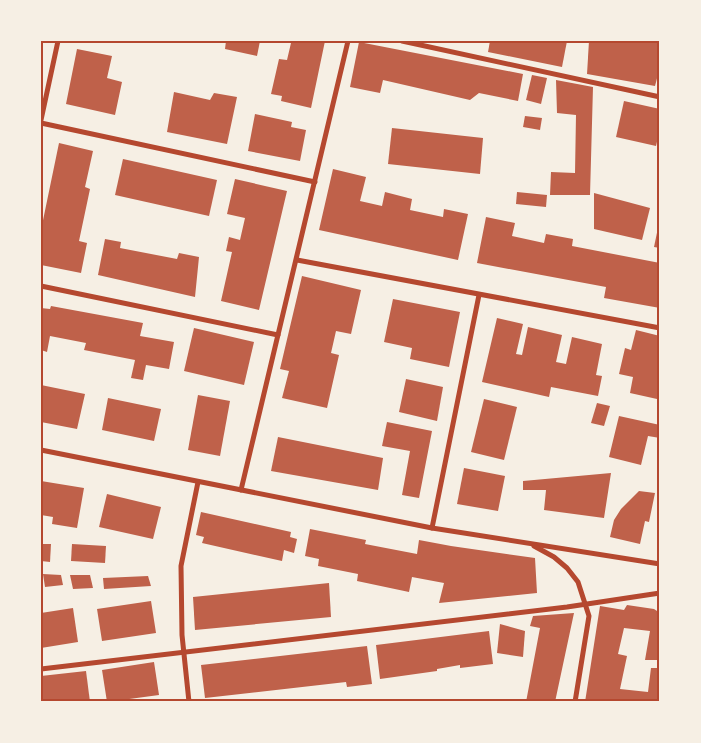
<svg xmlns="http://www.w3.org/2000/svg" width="701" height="743" viewBox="0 0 701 743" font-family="'IBM Plex Sans',sans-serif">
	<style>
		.building { fill: #bf614a }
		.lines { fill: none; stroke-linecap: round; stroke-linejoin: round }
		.minor { stroke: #b5482f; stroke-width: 5 }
		.neatline { fill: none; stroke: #b5482f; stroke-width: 2 }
	</style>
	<rect width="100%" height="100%" fill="#f6efe4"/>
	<g class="building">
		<polygon points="226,41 260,41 257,56 225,49"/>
		<polygon points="285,41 325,41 311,108 281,101 282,96 271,94 279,59 287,60 291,43"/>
		<polygon points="490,41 567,41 562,67 488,52"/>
		<polygon points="589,41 660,41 660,67 655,86 587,74"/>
		<polygon points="359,42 523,74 518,101 479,93 470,100 383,80 380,93 350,87"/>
		<polygon points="77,49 112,56 107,78 122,82 115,115 66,104"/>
		<polygon points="532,75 547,78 541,104 526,100"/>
		<polygon points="556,80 593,87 590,195 550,195 551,172 575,173 576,115 557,113"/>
		<polygon points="174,92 210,100 214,93 237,97 227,144 167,132"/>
		<polygon points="624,101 660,109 660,129 656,146 616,137"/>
		<polygon points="255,114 292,122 291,127 306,130 300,161 248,151"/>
		<polygon points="525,116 542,118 540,130 523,127"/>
		<polygon points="392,128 483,138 480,174 388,164"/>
		<polygon points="59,143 93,151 85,187 90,189 79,241 87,243 81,273 41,265 41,230"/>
		<polygon points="123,159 217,180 209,216 115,195"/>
		<polygon points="333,169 366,177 360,201 382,206 385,192 412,199 410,210 443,217 444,209 468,214 458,260 319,230"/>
		<polygon points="235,179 287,191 259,310 221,301 232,252 226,251 229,237 240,240 245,218 227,214"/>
		<polygon points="517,192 547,195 546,207 516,204"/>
		<polygon points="594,193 650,208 642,240 594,229"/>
		<polygon points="486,217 515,223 512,236 544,243 546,234 573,239 572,246 660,263 660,308 604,298 606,287 477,263"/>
		<polygon points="659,223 660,223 660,248 654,247"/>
		<polygon points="105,239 121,242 120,248 177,259 179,253 199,257 195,297 98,275"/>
		<polygon points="302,276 361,290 351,334 336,331 331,353 339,355 327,408 282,398 289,371 280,369"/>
		<polygon points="393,299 460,312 449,367 410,359 412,348 384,342"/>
		<polygon points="51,306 143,323 140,336 174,342 169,369 146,365 143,380 131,378 135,360 84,350 86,343 50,336 47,352 41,350 41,308 50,309"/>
		<polygon points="497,318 523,324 516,354 522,355 528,327 562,335 556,362 566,364 572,337 602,344 596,375 602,376 598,396 551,387 549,397 482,382"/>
		<polygon points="194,328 254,342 244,385 184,371"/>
		<polygon points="636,330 660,336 660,385 657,399 630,393 633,377 619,374 625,348 631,350"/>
		<polygon points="406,379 443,387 437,421 399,412"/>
		<polygon points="41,385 85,394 77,429 41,422"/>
		<polygon points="198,395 230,401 220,456 188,450"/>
		<polygon points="108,398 161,409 154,441 102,430"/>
		<polygon points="484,399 517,407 504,460 471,452"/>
		<polygon points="597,403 610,406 604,426 591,423"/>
		<polygon points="619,416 660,425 660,438 648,436 641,465 609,457"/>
		<polygon points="387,422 432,431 419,498 402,495 410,451 382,446"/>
		<polygon points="278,437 383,458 378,490 271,471"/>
		<polygon points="464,468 505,476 498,511 457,504"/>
		<polygon points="611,473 604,518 544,510 546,490 523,490 523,481"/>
		<polygon points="41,481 84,488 77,528 52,524 53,517 41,515"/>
		<polygon points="639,491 655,493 649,522 645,521 640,544 610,537 614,520 621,509"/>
		<polygon points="107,494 161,507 153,539 99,527"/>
		<polygon points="201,512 291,532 290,537 297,539 294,553 284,550 282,561 202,543 204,537 196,535"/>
		<polygon points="310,529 366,540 365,544 417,554 419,540 451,546 535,558 537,593 439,603 444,583 412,577 409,592 357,581 358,574 318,566 319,559 305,556"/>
		<polygon points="41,544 51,544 50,562 41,561"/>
		<polygon points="72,544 106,546 105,563 71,561"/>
		<polygon points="43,574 61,575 63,585 45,587"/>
		<polygon points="70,575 90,575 93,588 73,589"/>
		<polygon points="148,576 151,586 104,589 103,578"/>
		<polygon points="329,583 331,617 195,630 193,597"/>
		<polygon points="151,601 156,633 102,641 97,609"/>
		<polygon points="627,605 654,609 660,613 660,660 645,660 650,631 624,628 618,654 627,656 620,689 648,692 651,668 660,668 660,702 585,702 600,606 624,610"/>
		<polygon points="73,608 78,642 41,648 41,613"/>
		<polygon points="574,613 555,702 526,702 540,628 530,626 533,616"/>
		<polygon points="500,624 525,631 523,657 497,653"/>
		<polygon points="489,631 493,664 460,668 460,665 437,669 437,671 380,679 376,645"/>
		<polygon points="367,646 372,684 347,687 346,682 205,698 201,665"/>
		<polygon points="154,662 159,695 107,702 102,670"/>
		<polygon points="86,671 90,702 41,702 41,676"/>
	</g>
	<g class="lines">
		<g class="minor">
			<polyline points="402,41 660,97"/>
			<polyline points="41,120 58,41"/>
			<polyline points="41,123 315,182"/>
			<polyline points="297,260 660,328"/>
			<polyline points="41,286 278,335"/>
			<polyline points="41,450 432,528 660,564"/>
			<polyline points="241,490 348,41"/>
			<polyline points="432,528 479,295"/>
			<polyline points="534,546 554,557 567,568 578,582 589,616 575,702"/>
			<polyline points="41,669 567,607 660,593"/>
			<polyline points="189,702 182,635 181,566 198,482"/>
		</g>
	</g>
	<rect width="701" height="743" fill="none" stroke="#f6efe4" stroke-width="85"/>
	<rect x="42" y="42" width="616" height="658" class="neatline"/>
</svg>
